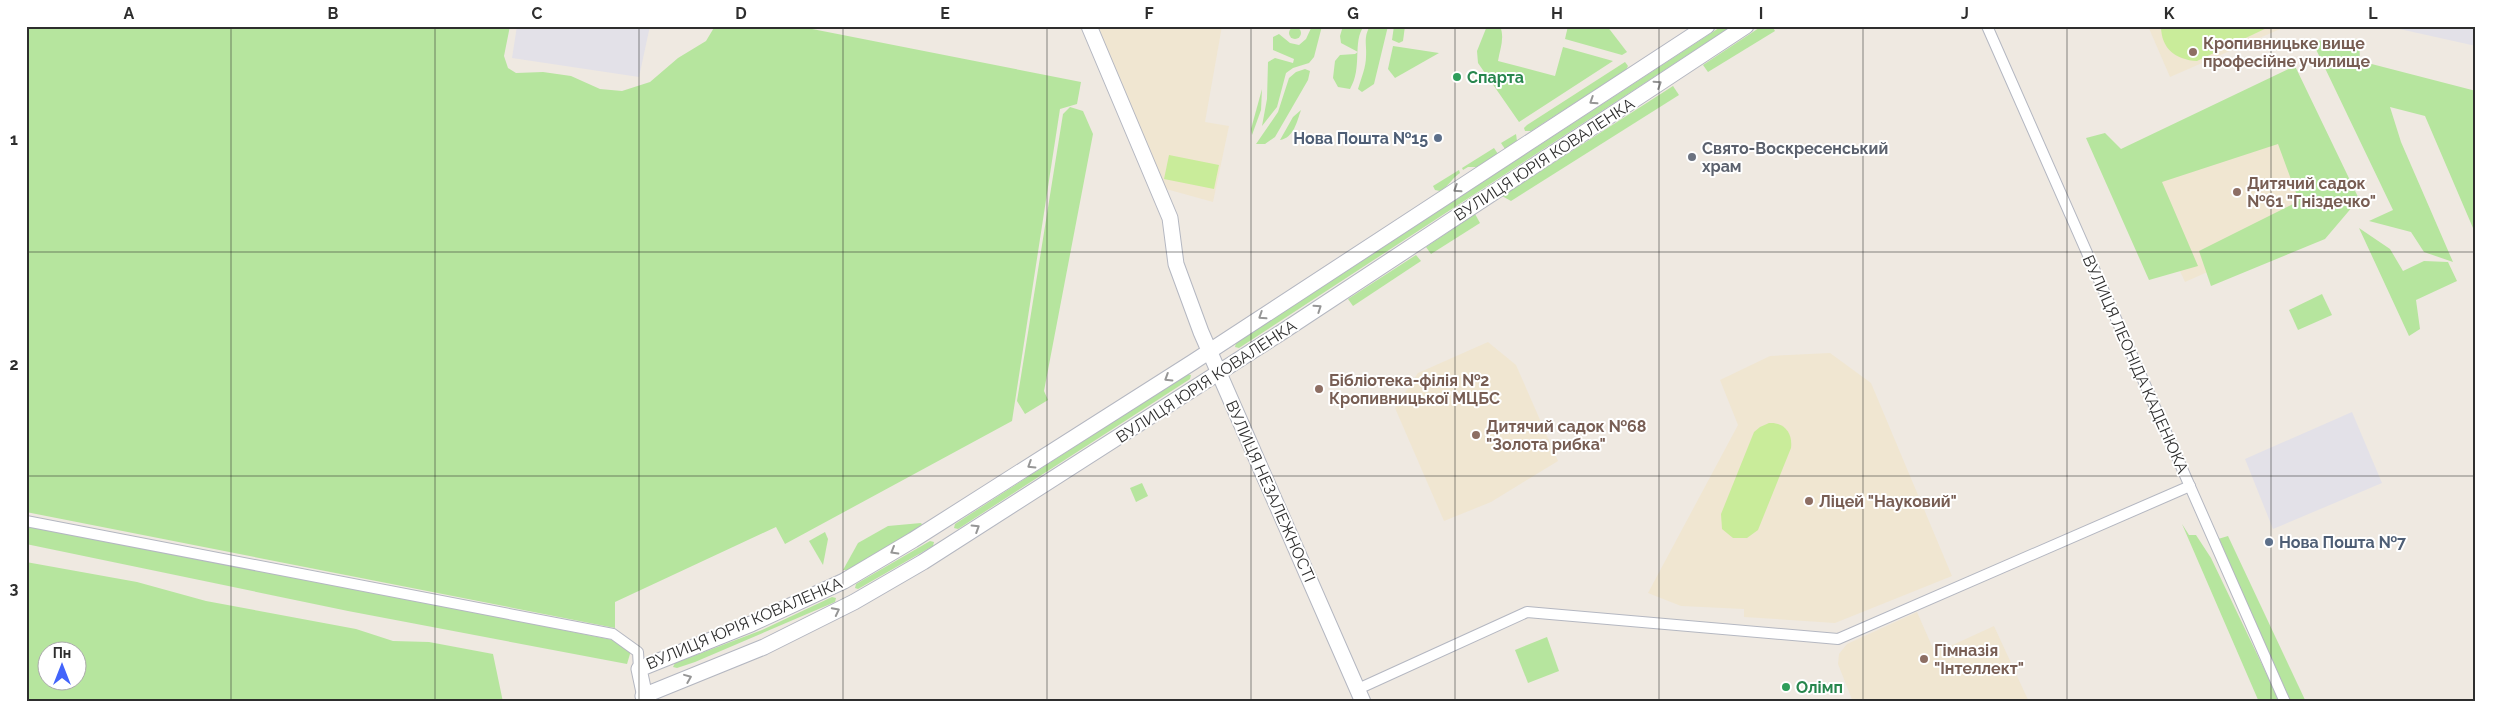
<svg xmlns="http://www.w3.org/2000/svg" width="2502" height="728" viewBox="0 0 2502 728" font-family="Raleway,sans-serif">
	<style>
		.industrial { fill: #e3e1e8 }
		.education { fill: #f0e6d1 }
		.green { fill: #b6e59e; fill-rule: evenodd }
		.pitch { fill: #c9ec9a }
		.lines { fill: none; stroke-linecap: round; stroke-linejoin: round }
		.street-casing { stroke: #b4b7c1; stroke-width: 12 }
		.secondary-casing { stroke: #b4b7c1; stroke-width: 17 }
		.street { stroke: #fff; stroke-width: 10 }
		.secondary { stroke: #fff; stroke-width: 15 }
		.oneway { stroke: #969696 }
		.grid { fill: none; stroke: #2e2e2e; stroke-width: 1; stroke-opacity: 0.55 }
		.education-dot { fill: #8d6e63; stroke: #fff; stroke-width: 2 }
		.leisure-dot { fill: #2e9e5b; stroke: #fff; stroke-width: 2 }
		.service-dot { fill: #5c6f8a; stroke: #fff; stroke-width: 2 }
		.worship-dot { fill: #6b7280; stroke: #fff; stroke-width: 2 }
		.labels { text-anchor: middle; stroke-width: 4; stroke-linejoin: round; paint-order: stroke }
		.education-label { font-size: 16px; font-weight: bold; fill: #785e54; stroke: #fff; text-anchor: start }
		.leisure-label { font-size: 16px; font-weight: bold; fill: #27864d; stroke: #fff; text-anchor: start }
		.service-label { font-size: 16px; font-weight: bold; fill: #4e5e75; stroke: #fff; text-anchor: end }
		.worship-label { font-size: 16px; font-weight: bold; fill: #5b616d; stroke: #fff; text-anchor: start }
		.street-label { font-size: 16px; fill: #2e2e2e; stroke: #fff }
		.neatline { fill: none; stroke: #2e2e2e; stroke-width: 2 }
		.grid-label { font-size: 16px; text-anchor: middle; font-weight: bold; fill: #2e2e2e }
	</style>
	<rect width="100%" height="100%" fill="#efe9e1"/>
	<g class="industrial">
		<polygon points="517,26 650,26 639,77 512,58"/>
		<polygon points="2386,26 2476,26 2476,46"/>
		<polygon points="2352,412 2382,483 2273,529 2245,459"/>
	</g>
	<g class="education">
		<polygon points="1097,26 1222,26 1205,122 1229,126 1213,202 1166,189"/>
		<polygon points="2148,26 2287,26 2170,77"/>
		<polygon points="2291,104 2340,213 2185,282 2134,171"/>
		<polygon points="1488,342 1516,365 1558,461 1491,502 1444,521 1395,408 1418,373"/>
		<polygon points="1830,353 1871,383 1952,576 1835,623 1744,617 1744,609 1681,606 1648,593 1738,425 1720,380 1770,356"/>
		<polygon points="1917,612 1935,653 1994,626 2029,702 1853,702 1838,664 1839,654 1847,644"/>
	</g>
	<g class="green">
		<polygon points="26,26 510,26 504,56 508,68 516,73 543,72 571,76 600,89 622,91 650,82 678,58 706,41 715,26 797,26 1081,82 1077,104 1060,109 1012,421 785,544 776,527 615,602 615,628 26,512"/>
		<polygon points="1312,26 1322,26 1314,57 1309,63 1293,68 1286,73 1277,107 1262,126 1267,99 1268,62 1275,58 1293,63 1294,59 1273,50 1273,37 1279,34 1290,43 1299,45 1306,39"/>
		<path d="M1343 26H1364C1352 42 1363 67 1350 89L1338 87 1333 78 1335 61 1340 55 1355 54 1358 52 1341 43 1340 36Z"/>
		<path d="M1370 26H1388L1374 84 1362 92 1358 89C1361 79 1366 67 1366 57 1367 44 1363 38 1370 26Z"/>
		<polygon points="1394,26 1405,26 1403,41 1399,43 1392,40"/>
		<path d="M1487 26H1500C1505 38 1500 49 1498 61L1555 76 1563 47 1613 61 1519 122 1478 63 1477 51Z"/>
		<polygon points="1568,26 1607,26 1627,52 1622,55 1565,39"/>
		<polygon points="1722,26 1732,26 1239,348 1235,347 1236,343"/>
		<polygon points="1762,26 1772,26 1775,31 1708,72 1703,65"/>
		<circle cx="1295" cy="33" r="6"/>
		<polygon points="2359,39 2360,61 2476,91 2476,235 2425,116 2390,107 2401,142 2453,262 2424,252 2411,232 2369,221 2393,210 2312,41"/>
		<polygon points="1393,46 1439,53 1395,78 1388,69"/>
		<polygon points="1625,62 1628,66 1626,70 1531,131 1525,131 1524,128 1527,125"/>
		<polygon points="2295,66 2359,199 2325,239 2211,286 2199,251 2299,201 2278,144 2162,182 2198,266 2149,280 2086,138 2105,133 2121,149"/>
		<polygon points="1305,69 1310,71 1308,80 1275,137 1265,144 1256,144 1278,112 1289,78 1296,72"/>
		<polygon points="1673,86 1679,95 1511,201 1502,196"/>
		<polygon points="1262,89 1261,110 1252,135 1251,129"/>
		<polygon points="1070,107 1083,111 1093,134 1044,391 1048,400 1025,414 1017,401 1063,114"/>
		<path d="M1301 110C1297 121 1294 138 1280 140L1293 117Z"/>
		<polygon points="1516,134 1517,141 1505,149 1501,143"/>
		<polygon points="1494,148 1498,154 1477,167 1468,167 1463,170 1462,168"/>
		<path d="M1459 170 1460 173C1453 177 1450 185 1440 191L1435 190 1433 186Z"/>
		<polygon points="1475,214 1480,223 1431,254 1426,247"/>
		<polygon points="2359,228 2390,249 2403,271 2424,261 2448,262 2457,281 2416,300 2420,329 2409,336"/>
		<polygon points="1416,255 1421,261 1353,306 1348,299"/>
		<polygon points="2322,294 2332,315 2298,330 2289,310"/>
		<polygon points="1187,374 1191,375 1190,379 958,529 954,528 955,524"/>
		<polygon points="1142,483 1148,496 1136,502 1130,488"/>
		<polygon points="26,522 633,644 627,664 348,611 26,544"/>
		<polygon points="921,523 923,526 848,570 843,570 858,543 888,526"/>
		<polygon points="2182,524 2189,535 2196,535 2211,558 2280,702 2259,702"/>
		<polygon points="825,532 828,539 823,565 809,541"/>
		<polygon points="2228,536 2306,702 2291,702 2218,539"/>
		<polygon points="930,541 934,542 933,546 858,589 855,588 856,584"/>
		<path d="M26 562 137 582 206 601 356 629 393 641 429 642 493 654 503 702H26ZM48 650H78V680H48Z"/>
		<polygon points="832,597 836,598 835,602 695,662 677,668 673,667 675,663 762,630"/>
		<polygon points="1547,637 1559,671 1528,683 1515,650"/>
	</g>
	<g class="pitch">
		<path d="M2161 26H2271L2197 61C2176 60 2161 49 2161 26Z"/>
		<polygon points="1169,155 1219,165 1214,189 1164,179"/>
		<path d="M1769 423C1784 422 1793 433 1791 448L1758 530 1747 538H1733L1722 529 1721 514 1754 432 1760 427Z"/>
	</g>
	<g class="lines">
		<g class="street-casing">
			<g id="street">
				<polyline points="1987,26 2285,702"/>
				<polyline points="26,521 613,634 638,652 639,669"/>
				<polyline points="1358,689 1527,612 1838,639 2190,486"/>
			</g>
		</g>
		<g class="secondary-casing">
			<g id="secondary">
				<polyline points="1089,26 1170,218 1176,264 1201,332 1363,702"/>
				<polyline points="643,696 764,647 854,602 923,562 1282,332 1746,26"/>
				<polyline points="646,702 639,669 751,624 844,581 913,540 1193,362 1707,26"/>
			</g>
		</g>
		<use href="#street" class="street"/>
		<use href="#secondary" class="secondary"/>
	</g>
	<defs><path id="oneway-chevron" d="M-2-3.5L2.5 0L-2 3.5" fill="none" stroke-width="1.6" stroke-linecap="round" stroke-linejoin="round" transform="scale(1.25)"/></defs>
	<g class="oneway">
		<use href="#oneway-chevron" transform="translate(1658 84) rotate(-33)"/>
		<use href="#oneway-chevron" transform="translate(1593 101) rotate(147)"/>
		<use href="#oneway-chevron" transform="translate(1457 189) rotate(147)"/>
		<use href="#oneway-chevron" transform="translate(1318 308) rotate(-34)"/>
		<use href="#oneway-chevron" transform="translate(1262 316) rotate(147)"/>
		<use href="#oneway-chevron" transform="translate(1168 378) rotate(148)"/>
		<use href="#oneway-chevron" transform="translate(1031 465) rotate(148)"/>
		<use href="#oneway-chevron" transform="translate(976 528) rotate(-32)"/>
		<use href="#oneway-chevron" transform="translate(894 551) rotate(150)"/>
		<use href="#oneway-chevron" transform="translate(836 611) rotate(-27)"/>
		<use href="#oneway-chevron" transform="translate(688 678) rotate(-22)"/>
	</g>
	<path class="grid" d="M231 26V702M435 26V702M639 26V702M843 26V702M1047 26V702M1251 26V702M1455 26V702M1659 26V702M1863 26V702M2067 26V702M2271 26V702M26 252H2476M26 476H2476"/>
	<g class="education-dot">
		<circle cx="2193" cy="52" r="5"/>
		<circle cx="2237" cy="192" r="5"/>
		<circle cx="1319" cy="389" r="5"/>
		<circle cx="1476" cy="435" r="5"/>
		<circle cx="1809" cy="501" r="5"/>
		<circle cx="1924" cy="659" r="5"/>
	</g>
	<g class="leisure-dot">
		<circle cx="1457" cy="77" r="5"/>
		<circle cx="1786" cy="687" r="5"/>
	</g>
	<g class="service-dot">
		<circle cx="1438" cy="138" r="5"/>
		<circle cx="2269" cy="542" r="5"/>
	</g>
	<circle class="worship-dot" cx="1692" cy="157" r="5"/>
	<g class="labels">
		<g class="education-label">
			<text x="2203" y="49">Кропивницьке вище<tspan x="2203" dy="18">професійне училище</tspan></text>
			<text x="2247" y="189">Дитячий садок<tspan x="2247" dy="18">№61 "Гніздечко"</tspan></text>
			<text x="1329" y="386">Бібліотека-філія №2<tspan x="1329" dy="18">Кропивницької МЦБС</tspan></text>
			<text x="1486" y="432">Дитячий садок №68<tspan x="1486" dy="18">"Золота рибка"</tspan></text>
			<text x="1819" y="507">Ліцей "Науковий"</text>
			<text x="1934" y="656">Гімназія<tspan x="1934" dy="18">"Інтеллект"</tspan></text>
		</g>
		<g class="leisure-label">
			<text x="1467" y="83">Спарта</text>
			<text x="1796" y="693">Олімп</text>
		</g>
		<g class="service-label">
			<text x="1428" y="144">Нова Пошта №15</text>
			<text x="2279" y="548" text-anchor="start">Нова Пошта №7</text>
		</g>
		<g class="worship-label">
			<text x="1702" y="154">Свято-Воскресенський<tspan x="1702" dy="18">храм</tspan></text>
		</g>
		<g class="street-label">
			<text transform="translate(1544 159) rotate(-33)" y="6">ВУЛИЦЯ ЮРІЯ КОВАЛЕНКА</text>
			<text transform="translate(2136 364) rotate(66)" y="6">ВУЛИЦЯ ЛЕОНІДА КАДЕНЮКА</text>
			<text transform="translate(1206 381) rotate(-33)" y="6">ВУЛИЦЯ ЮРІЯ КОВАЛЕНКА</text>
			<text transform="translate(1271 491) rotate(66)" y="6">ВУЛИЦЯ НЕЗАЛЕЖНОСТІ</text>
			<text transform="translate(744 623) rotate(-23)" y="6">ВУЛИЦЯ ЮРІЯ КОВАЛЕНКА</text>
		</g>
	</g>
	<rect width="2502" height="728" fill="none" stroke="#ffffff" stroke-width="55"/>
	<g transform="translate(62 666)"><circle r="24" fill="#ffffff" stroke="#ababab"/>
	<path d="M0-4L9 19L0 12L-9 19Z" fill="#4264fb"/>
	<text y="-8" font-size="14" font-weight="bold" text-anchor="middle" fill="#2e2e2e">Пн</text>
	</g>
	<rect x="28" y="28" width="2446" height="672" class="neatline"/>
	<g class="grid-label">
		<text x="129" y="19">A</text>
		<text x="333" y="19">B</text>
		<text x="537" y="19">C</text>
		<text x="741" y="19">D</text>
		<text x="945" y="19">E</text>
		<text x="1149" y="19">F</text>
		<text x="1353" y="19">G</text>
		<text x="1557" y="19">H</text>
		<text x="1761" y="19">I</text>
		<text x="1965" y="19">J</text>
		<text x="2169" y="19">K</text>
		<text x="2373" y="19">L</text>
		<text x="14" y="145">1</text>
		<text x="14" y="370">2</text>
		<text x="14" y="594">3</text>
	</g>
</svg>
